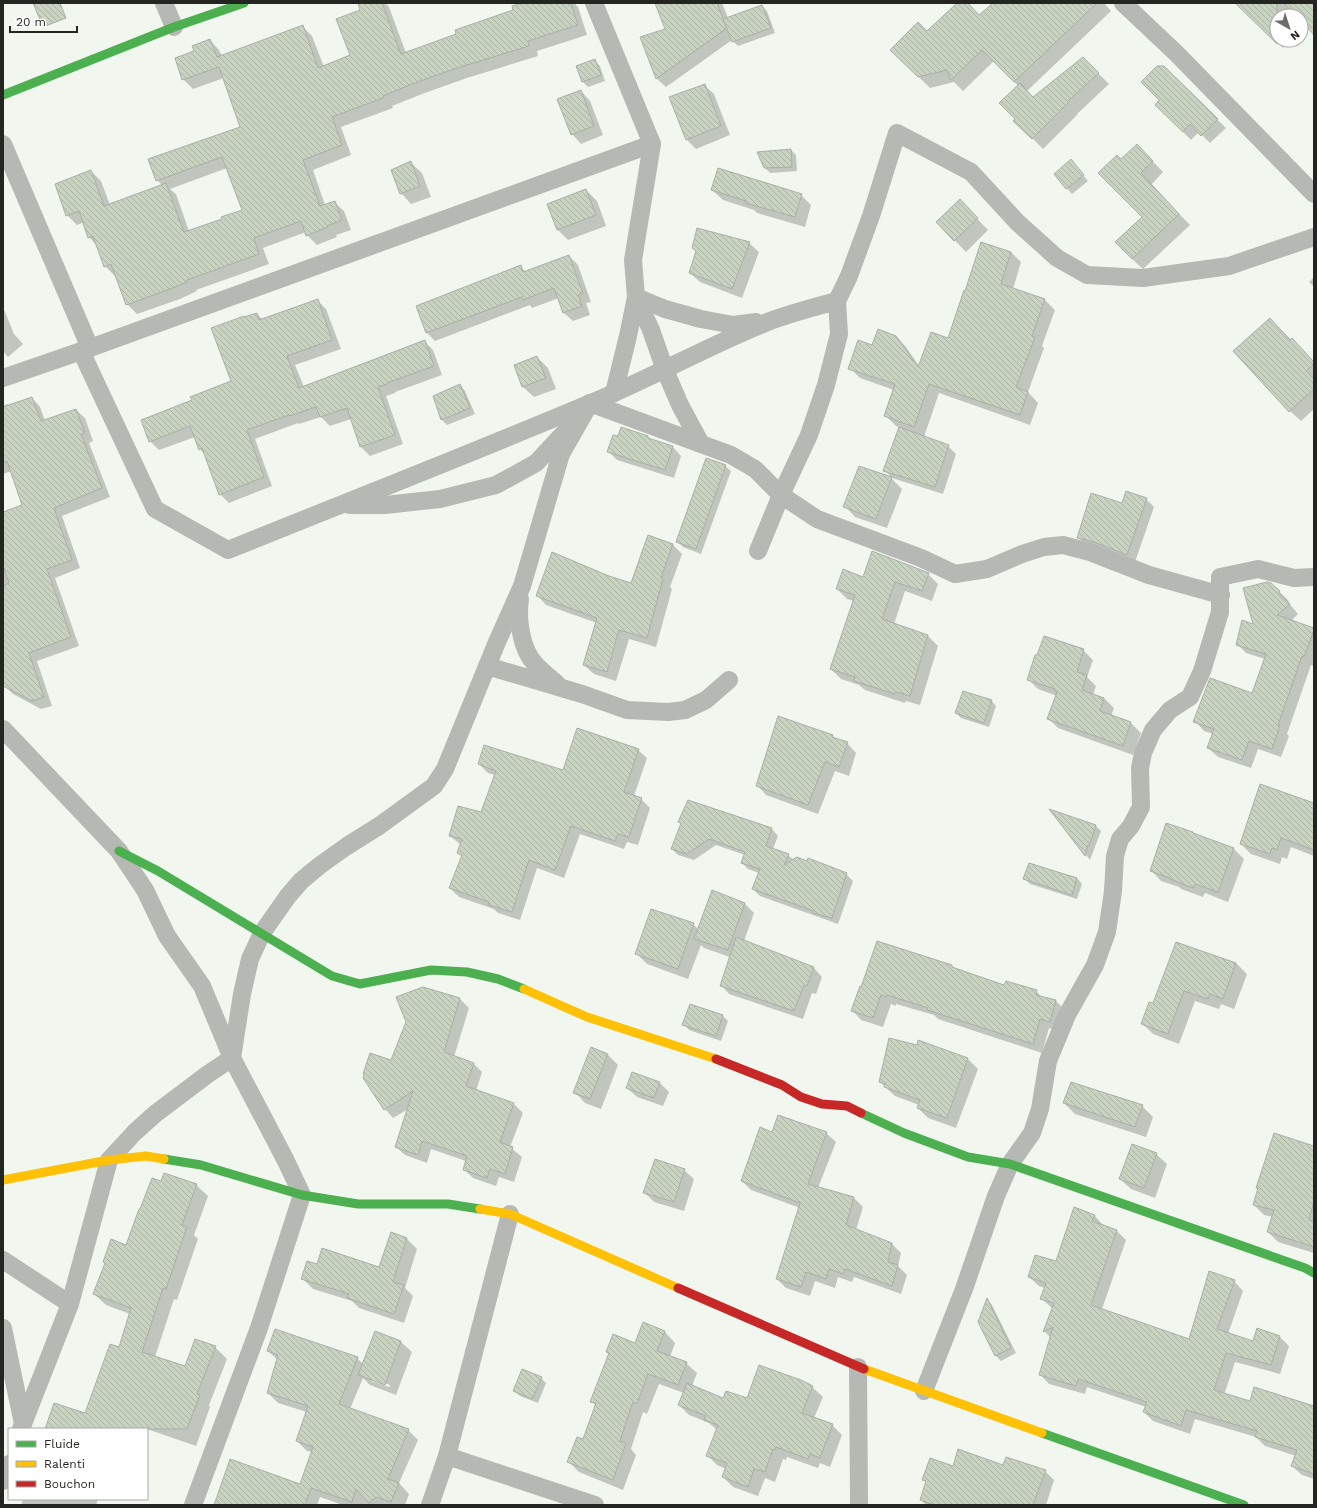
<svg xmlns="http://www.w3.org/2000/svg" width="1317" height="1508" viewBox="0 0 1317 1508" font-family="'Work Sans',sans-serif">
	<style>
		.shadow { fill: #0003; fill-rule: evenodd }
		.building { fill: url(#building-back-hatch); stroke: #aaaea7 }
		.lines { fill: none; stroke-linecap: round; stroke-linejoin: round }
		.street { stroke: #b5b8b3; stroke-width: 18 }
		.fast { stroke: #4caf50; stroke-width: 9 }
		.slow { stroke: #ffc107; stroke-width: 9 }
		.jam { stroke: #c62828; stroke-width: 9 }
	</style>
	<defs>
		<pattern id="building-back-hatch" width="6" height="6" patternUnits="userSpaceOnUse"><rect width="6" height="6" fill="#c8d2c1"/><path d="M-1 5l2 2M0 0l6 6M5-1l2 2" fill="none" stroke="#acb4a6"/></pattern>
	</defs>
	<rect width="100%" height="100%" fill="#f1f7ee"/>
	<g class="shadow">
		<path d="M364 3H385L389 7 406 53 457 35 514 11 526 3H574L578 7 587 35 537 51 538 56 467 78 422 94 392 106 393 108 341 127 351 155 313 170 325 205 334 202 344 211 351 230 336 235 337 237 317 245 307 235 306 232 263 248 269 264 196 290 197 291 180 299 137 314 127 304 117 275 115 276 105 266 97 246 89 237 84 222 77 225 67 215 91 171 101 181 110 205 162 185 157 180 242 127 224 78 193 89 183 79 195 51 210 40 219 50 222 56 303 27 312 36 324 67 351 56ZM227 168 243 211 223 220 189 231 176 194 170 189Z"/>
		<polygon points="656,3 722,3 728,18 762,6 767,11 775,33 738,46 732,40 666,87 657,79 642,38 666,30"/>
		<polygon points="958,3 967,3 980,16 994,3 1104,3 1111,11 1027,91 1034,98 1083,58 1109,84 1077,114 1078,114 1043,149 1015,121 1016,119 1018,86 994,61 963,91 954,82 930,88 891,50 927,33"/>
		<polygon points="1237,3 1314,3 1314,34 1307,26 1301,30 1301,16 1277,16 1277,40 1291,40 1283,48"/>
		<polygon points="594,60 600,66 605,81 588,87 583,82"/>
		<polygon points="1164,67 1226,128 1210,143 1199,132 1191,140 1156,105 1161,100"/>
		<polygon points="704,85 714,94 730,135 696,149 687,140 670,98"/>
		<polygon points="581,91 590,101 603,135 581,144 572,134"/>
		<polygon points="1137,145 1163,172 1151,185 1190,225 1143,269 1132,259 1143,217 1121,161"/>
		<polygon points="791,150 796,155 797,171 770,173 765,168"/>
		<polygon points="1071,161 1088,181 1072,194 1055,174"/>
		<polygon points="411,163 422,173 431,197 411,204 401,193"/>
		<polygon points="586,190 597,201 606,226 568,240 558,230"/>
		<polygon points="712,190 801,195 811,205 805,227 757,213 754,210 723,200"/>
		<polygon points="960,201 988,230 966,252 937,222"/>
		<polygon points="749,243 759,252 742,298 700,282 690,273 697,252 695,250"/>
		<polygon points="1011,252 1021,262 1013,289 1045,300 1055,310 1042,346 1044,348 1028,392 1038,403 1030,425 939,393 924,437 948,446 956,454 943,494 892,478 885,470 900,428 896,426 886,416 894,390 860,378 850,368 873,346 896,336 906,347 919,366 948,339"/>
		<polygon points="569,256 578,265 591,302 586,303 590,315 573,321 564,313 559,298 532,308 530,305 435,341 426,332 521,267 526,272"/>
		<polygon points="1314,277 1314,287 1309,282"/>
		<polygon points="317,300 326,309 341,349 295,365 304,387 424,341 433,350 442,375 395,392 395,393 386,396 403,444 370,456 361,447 351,419 330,426 321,417 299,424 298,423 255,439 272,486 229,503 220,494 205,455 200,449 195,437 159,450 150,441 193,400 232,382 244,318 257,314 263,320"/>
		<polygon points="3,307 14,334 23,344 8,357 3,351"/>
		<polygon points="1270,319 1314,362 1314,409 1301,421 1290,411"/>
		<polygon points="537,357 548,368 556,389 534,397 523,387"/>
		<polygon points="460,385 465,391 475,414 447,425 442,420 434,397"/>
		<polygon points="32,398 40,407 45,421 76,410 85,418 93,441 89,443 110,497 62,516 80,568 55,578 79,646 37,661 52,706 41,709 13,694 4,685 3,682 3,513 23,505 12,471 3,474 3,406 7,404 10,406"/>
		<polygon points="648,437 651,440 673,447 681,456 674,478 617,460 608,451"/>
		<polygon points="725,466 731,471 701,554 683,547 678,542"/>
		<polygon points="891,478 902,489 887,528 855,517 845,506"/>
		<polygon points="1146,499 1154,507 1135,562 1086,545 1078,537 1122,504"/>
		<polygon points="673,545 682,554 670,587 672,589 656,647 629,639 616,681 594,674 584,665 597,623 546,605 537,595 609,577 631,584"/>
		<polygon points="928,574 938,584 932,601 905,591 894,624 928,636 938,646 920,705 906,701 905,703 865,690 859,685 841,679 831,669 854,601 847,599 837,589"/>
		<polygon points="1271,584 1289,601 1288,602 1298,614 1291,621 1314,629 1314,666 1311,665 1287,734 1289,736 1281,757 1258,749 1251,768 1218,757 1208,748 1213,734 1204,731 1195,721 1253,694 1265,659 1246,653 1237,644 1254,626"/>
		<polygon points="1083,650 1093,660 1087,677 1096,686 1093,695 1104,698 1114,708 1111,716 1131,723 1141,733 1133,755 1058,728 1048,718 1057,696 1038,689 1028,679"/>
		<polygon points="991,700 996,706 989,727 961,718 956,713"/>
		<polygon points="832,735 836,740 847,743 856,753 849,776 835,771 818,814 766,795 757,785"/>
		<polygon points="638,750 647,758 634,796 641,799 650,808 638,845 627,842 624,849 580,834 564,878 537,868 520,920 498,913 494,909 459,897 450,888 462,857 458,853 461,845 450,836 481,813 495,775 488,773 479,764 564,771"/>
		<polygon points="1314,804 1314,856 1291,847 1287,859 1282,857 1280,864 1251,854 1241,844"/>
		<polygon points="1052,811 1096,826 1101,831 1090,860"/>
		<polygon points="682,824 772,829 778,836 773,849 788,855 794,860 846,874 853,881 838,924 760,896 753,889 759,873 748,869 742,863 745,855 716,845 694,860 678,855 672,849"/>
		<polygon points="1193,833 1195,835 1234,849 1244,859 1228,902 1205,893 1203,897 1181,889 1179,887 1161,881 1151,870"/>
		<polygon points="1029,864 1077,878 1082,884 1077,899 1030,884 1025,879"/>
		<polygon points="745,904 754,913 744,941 814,968 822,977 816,994 812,993 803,1019 729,994 721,985 730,957 704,948 701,945 688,979 647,964 636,953 693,924 698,929"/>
		<polygon points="1177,943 1236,963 1247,974 1234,1009 1221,1004 1219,1009 1195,1001 1179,1044 1153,1034 1142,1023 1154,1004"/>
		<polygon points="952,966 954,969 1005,986 1036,991 1042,997 1056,1001 1065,1010 1059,1031 1049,1028 1042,1053 938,1019 934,1015 896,1004 896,1006 891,1004 883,1027 861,1020 852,1010 860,987"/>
		<polygon points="424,988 460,999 469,1008 454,1057 473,1063 482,1072 476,1091 514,1104 523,1113 510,1147 522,1157 514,1182 499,1177 496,1186 473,1178 464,1169 466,1161 431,1149 427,1163 405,1155 396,1147 408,1109 393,1118 385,1109 392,1061"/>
		<polygon points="691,1005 723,1016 728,1021 721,1041 689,1030 684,1024"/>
		<polygon points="919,1041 968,1059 978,1069 956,1128 928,1118 918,1108 919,1105 895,1096 880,1082 917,1047"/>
		<polygon points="607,1054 618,1065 601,1109 585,1103 575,1092"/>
		<polygon points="660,1083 669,1092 663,1106 637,1097 627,1088"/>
		<polygon points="1064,1103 1142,1106 1153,1117 1146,1137 1075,1114"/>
		<polygon points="773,1133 826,1133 836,1142 818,1188 854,1198 863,1207 856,1230 892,1244 901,1253 898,1266 907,1275 901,1294 854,1277 852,1282 838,1277 835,1288 815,1281 810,1296 786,1288 777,1279 800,1208 751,1190 742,1181"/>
		<polygon points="1314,1147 1314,1253 1278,1242 1268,1232 1273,1217 1264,1215 1254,1205 1259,1189 1257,1187"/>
		<polygon points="1156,1154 1167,1164 1155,1198 1131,1189 1120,1179"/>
		<polygon points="684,1170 694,1179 684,1211 654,1202 644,1192"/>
		<polygon points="162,1182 196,1185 208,1196 194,1235 198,1239 177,1300 174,1299 155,1357 185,1367 215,1347 227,1359 209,1405 210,1407 196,1446 147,1429 46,1429 86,1414 119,1348 130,1314 106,1305 94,1294 127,1246"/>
		<polygon points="1094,1215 1103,1225 1103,1226 1116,1230 1126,1240 1102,1309 1189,1340 1234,1281 1243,1291 1228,1334 1253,1343 1280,1337 1289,1346 1280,1374 1235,1362 1224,1395 1250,1403 1314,1407 1314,1479 1302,1475 1292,1466 1296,1456 1265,1446 1256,1437 1195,1419 1190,1434 1153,1421 1144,1412 1146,1407 1087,1387 1085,1394 1049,1384 1040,1374 1051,1338 1044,1331 1053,1309 1042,1299 1045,1288 1039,1286 1029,1277 1056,1262"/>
		<polygon points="392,1234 407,1239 417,1249 405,1288 413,1296 404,1323 359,1308 352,1301 313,1289 303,1279 318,1265 379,1268"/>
		<polygon points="988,1300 992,1305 1016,1353 1001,1361 996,1356 979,1322"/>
		<polygon points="644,1324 665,1332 675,1343 670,1357 686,1363 697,1373 692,1386 724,1399 747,1400 812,1387 823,1397 814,1418 832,1425 842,1435 830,1467 820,1463 818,1468 787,1457 786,1460 783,1459 775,1482 765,1478 758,1496 733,1487 723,1477 726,1469 717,1465 707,1455 717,1430 709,1423 689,1415 679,1405 684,1393 659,1384 647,1414 643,1412 631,1449 636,1455 623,1490 579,1472 569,1462 584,1440 596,1406 591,1401 609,1354 607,1352 635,1344"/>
		<path d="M401 1342 412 1352 396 1395 370 1385 363 1378 350 1409 408 1430 418 1440 399 1483 409 1494 405 1505H343L320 1497 317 1505H215L301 1485 312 1452 307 1451 297 1441 307 1412 278 1403 268 1393 278 1360 268 1351 357 1358 363 1364ZM371 1378 390 1385 389 1387 371 1381Z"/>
		<polygon points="541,1378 546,1383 538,1403 520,1396 514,1391"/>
		<polygon points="1004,1466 1045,1471 1054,1480 1046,1505 926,1505 921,1500 927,1483 924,1480 953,1467"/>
		<polygon points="23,1499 98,1499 96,1505 21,1505"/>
	</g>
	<g class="building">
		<polygon points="33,3 60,3 66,18 43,27"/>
		<polygon points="358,3 382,3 401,54 456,34 455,30 513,10 512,6 522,3 571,3 578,25 528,41 529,46 457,68 412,84 383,96 383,98 332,117 342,145 303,160 320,206 335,201 342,220 327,226 328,227 306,236 301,221 254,238 259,254 187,280 187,282 170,289 126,305 111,264 104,267 93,236 88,238 79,211 66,216 55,184 91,170 104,206 166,183 184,232 222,219 221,217 242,210 222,157 156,181 148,159 240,127 219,67 182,80 175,58 194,51 192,46 210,39 217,57 303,25 318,68 350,55 336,19 360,10"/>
		<polygon points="655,3 717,3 727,28 656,79 640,37 665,29"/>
		<polygon points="957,3 968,3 979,15 993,3 1097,3 1014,82 982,50 951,80 947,70 918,77 890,50 918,22 927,31"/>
		<polygon points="1235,3 1277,3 1277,44"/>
		<polygon points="1284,3 1314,3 1314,35 1301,21 1301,16 1296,16"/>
		<polygon points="762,5 771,28 732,42 723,19"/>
		<polygon points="1083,57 1099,73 1067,102 1068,103 1032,139 1013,121 1015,119 999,103 1020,83 1033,97"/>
		<polygon points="595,59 601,75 582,82 576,66"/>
		<polygon points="1157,66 1164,66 1218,119 1201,136 1190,124 1183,132 1155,105 1159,100 1141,82"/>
		<polygon points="705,84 721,126 686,140 669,97"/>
		<polygon points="581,90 594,126 571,135 557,99"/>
		<polygon points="1137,144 1153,161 1141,173 1179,214 1132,259 1115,242 1142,217 1098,173 1117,155 1121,159"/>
		<polygon points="791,149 792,167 764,168 757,152"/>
		<polygon points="1071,159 1084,175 1066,189 1054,174"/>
		<polygon points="411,161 420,186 400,194 391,170"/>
		<polygon points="718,168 802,194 795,217 745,203 746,201 711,190"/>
		<polygon points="586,189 596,215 557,230 547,204"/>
		<polygon points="960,199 978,218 954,241 936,222"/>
		<polygon points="697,228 750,242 732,289 689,273 696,251 692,248"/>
		<polygon points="981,242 1011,252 1001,284 1045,299 1032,336 1035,337 1016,387 1028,392 1020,415 929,384 914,427 884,416 895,384 848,369 858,340 872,345 878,329 896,336 918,367 931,332 948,338 964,290 965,291"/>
		<polygon points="569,255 583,293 578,295 582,306 563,313 554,288 523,300 522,297 426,333 416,306 521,265 523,272"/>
		<polygon points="318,299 332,340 287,356 299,388 425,340 434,366 387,383 387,384 378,387 395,435 360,447 347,408 320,417 316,407 289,416 289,415 247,430 264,477 219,495 202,448 199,450 190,426 149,442 141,420 192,400 190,397 231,381 211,328 244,316 244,317 257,313 259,320"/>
		<polygon points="1270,318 1290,340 1292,338 1314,362 1314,364 1306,371 1314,379 1314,389 1289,412 1233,351"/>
		<polygon points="537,356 546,378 522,387 514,365"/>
		<polygon points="460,384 470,408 441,420 433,396"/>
		<polygon points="32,397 41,421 76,409 85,433 81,434 102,488 54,508 72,560 47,569 71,637 29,653 44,697 32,701 3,686 3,586 9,583 3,566 3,512 22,505 7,461 3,463 3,407"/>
		<polygon points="621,427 648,436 648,438 673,446 665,470 607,452 613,435 618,436"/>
		<polygon points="899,427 949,445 935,487 883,471"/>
		<polygon points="706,458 726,465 696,549 676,542"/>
		<polygon points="859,466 892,477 876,519 843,507"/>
		<polygon points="1126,491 1147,498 1127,555 1094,542 1077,538 1091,493 1122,503"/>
		<polygon points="648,535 673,544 661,578 663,579 647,638 619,630 607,672 583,665 597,618 536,596 552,552 609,576 631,583"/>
		<polygon points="872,551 929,573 922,591 895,582 882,619 928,635 910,696 896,692 895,694 854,681 855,677 830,669 855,595 836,589 843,569 863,577"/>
		<polygon points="1267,582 1271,583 1280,591 1279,593 1290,604 1277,615 1314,628 1314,630 1304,657 1302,656 1278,725 1280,726 1272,749 1249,741 1242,760 1207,748 1214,729 1193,722 1210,678 1252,693 1266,654 1236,645 1242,620 1253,624 1243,588"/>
		<polygon points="1044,636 1084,649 1077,672 1087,675 1082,690 1104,698 1100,711 1131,722 1123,746 1047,719 1057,692 1054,691 1055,689 1027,680 1035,655 1037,655"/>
		<polygon points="963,691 992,700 984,723 955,713"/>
		<polygon points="778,716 833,735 832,737 848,742 839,767 825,762 808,805 756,786"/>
		<polygon points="577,728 639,749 624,792 642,798 629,837 618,834 615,841 571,826 555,870 529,860 512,912 488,905 489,902 449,888 462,855 457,853 462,839 449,836 458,806 481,812 496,771 478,764 484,745 563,770"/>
		<polygon points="1260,784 1314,803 1314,850 1281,838 1277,850 1272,848 1270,854 1240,844"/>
		<polygon points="688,800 772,828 766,846 789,854 784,865 797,857 807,861 808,858 847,873 832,918 813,913 814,911 752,889 760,869 741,863 745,852 709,839 687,854 671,849 681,823 678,822"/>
		<polygon points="1049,809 1096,825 1089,846 1088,845 1085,856"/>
		<polygon points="1166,823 1193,832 1193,833 1234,848 1218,892 1195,884 1193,888 1170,879 1170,878 1150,871"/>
		<polygon points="1029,863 1077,878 1072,895 1023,879"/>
		<polygon points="712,890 745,903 728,950 694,939"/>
		<polygon points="651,909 694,923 678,969 635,954"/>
		<polygon points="736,937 814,967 807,986 804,985 794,1011 720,986"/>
		<polygon points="877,941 952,965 952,967 1004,985 1006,981 1037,990 1036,995 1056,1000 1050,1022 1040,1019 1033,1044 927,1010 928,1008 887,995 886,997 881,995 873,1018 851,1011 860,986 861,987"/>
		<polygon points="1176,942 1236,963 1223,999 1210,994 1208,999 1184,991 1168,1034 1141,1024 1149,1002 1153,1003"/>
		<polygon points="423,987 460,998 444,1052 474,1063 466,1086 514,1103 500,1142 513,1147 505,1174 490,1169 487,1178 463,1170 467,1156 422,1141 418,1155 395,1147 413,1091 384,1110 363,1078 364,1075 363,1074 370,1053 391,1060 406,1022 396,997"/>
		<polygon points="690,1004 723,1015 716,1036 682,1025"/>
		<polygon points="889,1038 917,1045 918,1040 968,1058 947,1118 917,1108 920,1100 884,1087 885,1084 879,1082"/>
		<polygon points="591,1047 608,1054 590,1099 573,1093"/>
		<polygon points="632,1072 660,1082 654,1098 626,1088"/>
		<polygon points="1071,1082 1143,1105 1135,1127 1063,1103"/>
		<polygon points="778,1115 827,1132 808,1184 854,1197 846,1225 892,1243 888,1262 898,1265 892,1286 845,1269 843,1274 829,1269 826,1279 806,1272 801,1287 776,1279 800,1203 741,1181 760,1127 772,1132"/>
		<polygon points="1274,1133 1314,1146 1314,1201 1309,1220 1314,1221 1314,1247 1267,1232 1274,1210 1253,1205 1258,1188 1256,1188"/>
		<polygon points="1132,1144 1157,1153 1144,1188 1119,1179"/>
		<polygon points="655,1159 685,1169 674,1202 643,1193"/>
		<polygon points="164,1173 197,1184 182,1225 187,1227 166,1289 163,1288 142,1352 185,1366 195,1339 216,1346 197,1394 200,1395 187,1429 45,1429 54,1403 85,1413 110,1344 119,1347 131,1308 93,1294 105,1263 103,1262 111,1239 126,1245 139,1209 140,1209 152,1178 161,1181"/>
		<polygon points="1074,1207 1095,1215 1092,1221 1117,1230 1091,1305 1189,1339 1209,1271 1235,1280 1217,1329 1253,1341 1257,1328 1280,1336 1271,1365 1226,1353 1214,1390 1250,1401 1254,1387 1314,1406 1314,1474 1291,1466 1297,1450 1255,1437 1257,1431 1186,1410 1181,1426 1143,1412 1147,1402 1078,1379 1076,1386 1039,1375 1053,1327 1043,1332 1054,1303 1040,1299 1046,1283 1028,1277 1035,1255 1056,1261"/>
		<polygon points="391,1232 407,1238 393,1282 404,1285 394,1314 347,1298 349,1294 301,1279 307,1261 317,1264 322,1248 379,1267"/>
		<polygon points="987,1298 1011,1348 995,1356 978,1322"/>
		<polygon points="643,1322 665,1331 657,1351 687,1362 678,1385 648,1374 637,1404 633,1402 620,1441 626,1443 613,1480 567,1462 577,1437 583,1439 596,1403 590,1402 609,1353 606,1352 613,1334 635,1343"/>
		<polygon points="275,1329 358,1357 339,1404 409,1429 388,1479 399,1483 391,1502 376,1497 369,1503 356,1489 352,1502 311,1488 305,1505 214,1505 230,1459 300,1484 313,1447 296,1441 308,1406 267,1393 278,1355 267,1351"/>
		<polygon points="375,1331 401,1341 385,1385 358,1375"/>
		<polygon points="759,1365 801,1380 813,1386 802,1413 833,1424 820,1458 810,1454 808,1459 776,1447 775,1450 773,1449 765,1472 754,1469 748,1487 722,1477 727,1463 706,1456 718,1425 704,1420 706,1416 678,1405 687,1383 723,1398 726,1391 747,1398"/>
		<polygon points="522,1369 542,1377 532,1399 513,1391"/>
		<polygon points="958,1449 1003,1465 1006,1457 1046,1470 1033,1505 934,1505 920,1500 926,1481 922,1480 930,1458 953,1466"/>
	</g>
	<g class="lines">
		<g class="street">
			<polyline points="164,3 174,27"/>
			<polyline points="1123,3 1176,53 1314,194"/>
			<polyline points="3,144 90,348"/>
			<polyline points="636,297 651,330 665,370 680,405 701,444"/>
			<polyline points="636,297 665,309 701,319 733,325 756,322"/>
			<path d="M81 351 155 509 228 550C354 499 480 450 605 397 661 373 714 343 770 321 792 313 814 307 837 301"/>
			<polyline points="3,378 90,348 652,144 594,3"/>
			<polyline points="614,393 628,336 636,297 633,260 652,144"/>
			<polyline points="590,403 731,455 755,469 781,495 817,519 921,558 955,574 987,569 1022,554 1044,547 1063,545 1090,552 1149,575 1221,595"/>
			<polyline points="349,505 385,505 440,499 496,485 536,463 566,431"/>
			<polyline points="758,551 781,495 809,435 826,385 839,334 837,301 849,276 871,216 897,133 971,172 1017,222 1057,258 1087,275 1143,278 1229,266 1314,237"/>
			<path d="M520 599C517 619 521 649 535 664 542 672 551 678 558 685"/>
			<polyline points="487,666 582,694 627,710 668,712 685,710 706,700 729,680"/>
			<polyline points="3,729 119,851 145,890 167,936 202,986 232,1058 286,1161 302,1195 259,1328 193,1505"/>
			<polyline points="3,1260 70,1304"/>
			<polyline points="3,1328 23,1424"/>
			<polyline points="858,1367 859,1505"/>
			<polyline points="924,1391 964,1289 996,1196 1010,1164 1032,1133 1040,1109 1048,1061 1067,1015 1095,965 1107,932 1113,891 1115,856 1120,839 1131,826 1141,807 1140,768 1143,753 1153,730 1170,710 1190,697 1202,671 1220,612 1220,577 1258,569 1294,578 1314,577"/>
			<polyline points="21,1429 70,1304 109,1160 135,1132 155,1114 208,1074 232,1058 242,994 250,959 262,933 288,896 301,881 319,866 347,846 379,826 434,786 445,769 497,642 522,586 561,454 590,403"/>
			<polyline points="447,1456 510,1214"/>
			<polyline points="3,1481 9,1464"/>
			<polyline points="430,1505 447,1456 595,1505"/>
		</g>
		<g class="fast">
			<polyline points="3,95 174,27 244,3"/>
			<polyline points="119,851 158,871 332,976 360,984 431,970 467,972 498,979 524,989"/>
			<polyline points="861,1113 904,1133 968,1157 1010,1164 1305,1268 1314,1273"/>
			<polyline points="164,1159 201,1165 302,1195 358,1204 448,1204 480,1209"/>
			<polyline points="1042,1433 1244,1505"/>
		</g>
		<g class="slow">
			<polyline points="524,989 587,1017 716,1059"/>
			<polyline points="3,1180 109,1160 146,1156 164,1159"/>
			<polyline points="480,1209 510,1214 678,1288"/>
			<polyline points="864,1369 1042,1433"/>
		</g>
		<g class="jam">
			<polyline points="716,1059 782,1085 801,1097 822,1104 847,1106 861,1113"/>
			<polyline points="678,1288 864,1369"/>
		</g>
	</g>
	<rect width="1317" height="1508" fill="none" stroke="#232620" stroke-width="8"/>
	<rect x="8" y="1428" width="140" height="72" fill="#ffffff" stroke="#a7a8a6"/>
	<rect x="16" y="1441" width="20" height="6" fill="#4caf50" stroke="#a7a8a6"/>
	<text x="44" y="1448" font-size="12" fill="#232620">Fluide</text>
	<rect x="16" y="1461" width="20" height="6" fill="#ffc107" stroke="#a7a8a6"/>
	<text x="44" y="1468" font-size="12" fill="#232620">Ralenti</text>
	<rect x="16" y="1481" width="20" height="6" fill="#c62828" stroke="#a7a8a6"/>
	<text x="44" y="1488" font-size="12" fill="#232620">Bouchon</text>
	<g transform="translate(1289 28) rotate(141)"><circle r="19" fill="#ffffff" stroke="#a7a8a6"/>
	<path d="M0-3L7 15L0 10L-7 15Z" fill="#6b6f68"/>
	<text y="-6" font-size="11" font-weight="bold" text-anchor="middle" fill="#232620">N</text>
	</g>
	<path d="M10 26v6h67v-6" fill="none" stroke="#232620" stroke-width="2"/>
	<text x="16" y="26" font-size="12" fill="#232620" stroke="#ffffff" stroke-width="3" paint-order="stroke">20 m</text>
</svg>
